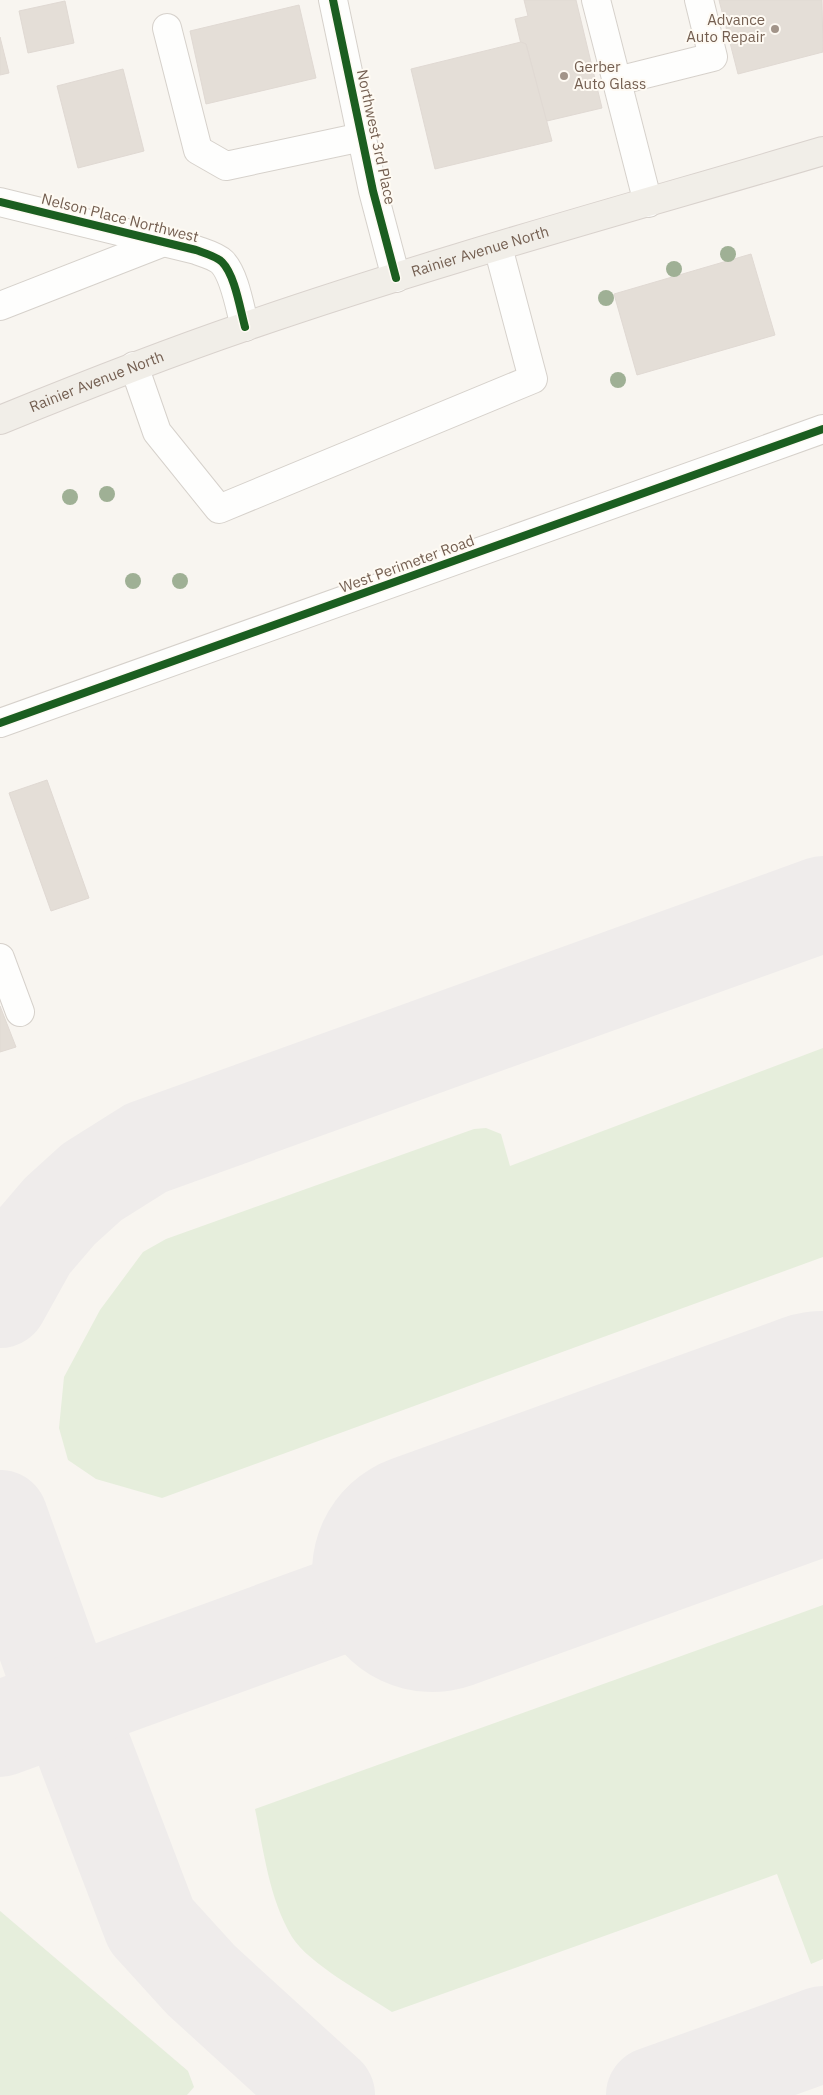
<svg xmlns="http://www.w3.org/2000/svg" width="823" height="2095" viewBox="0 0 823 2095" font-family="'IBM Plex Sans',sans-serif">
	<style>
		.green { fill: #e6eedc }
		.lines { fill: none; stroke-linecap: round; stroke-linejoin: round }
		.taxiway { stroke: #efeceb; stroke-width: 96 }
		.runway { stroke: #efeceb; stroke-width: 240 }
		.building { fill: #e4ded7; stroke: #e0d9d3 }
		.minor-casing { stroke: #d6d1cb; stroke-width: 30 }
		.major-casing { stroke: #d9d2cd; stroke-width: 30 }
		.minor { stroke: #fefefd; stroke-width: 28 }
		.major { stroke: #f1eee8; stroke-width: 28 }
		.cycleway-casing { stroke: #fefaf3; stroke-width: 11 }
		.cycleway { stroke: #1b5e20; stroke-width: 8 }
		.tree { fill: #9fb095 }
		.poi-dot { fill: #a29489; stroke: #fefaf3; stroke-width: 2 }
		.labels { text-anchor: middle; stroke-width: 4; stroke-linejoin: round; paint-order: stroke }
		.poi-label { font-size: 15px; fill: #745f51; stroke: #fefaf3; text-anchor: end }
		.street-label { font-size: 15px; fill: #745f51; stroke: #fefaf3 }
	</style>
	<rect width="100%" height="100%" fill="#f8f5f0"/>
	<g class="green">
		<polygon points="823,1048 823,1257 162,1498 96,1479 68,1460 59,1428 64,1377 100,1310 143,1252 166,1239 474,1129 486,1128 501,1134 510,1166"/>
		<path d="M823 1605V1959L811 1964 777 1874 392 2012C365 1994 309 1964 292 1937 269 1898 264 1852 255 1809Z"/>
		<polygon points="0,1911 188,2071 194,2087 187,2095 0,2095"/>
	</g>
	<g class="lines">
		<g class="taxiway">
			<polyline points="0,1300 30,1246 60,1211 92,1182 146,1148 823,904"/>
			<polyline points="0,1518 67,1705 151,1925 201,1980 327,2095"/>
			<polyline points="0,1729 432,1572"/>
			<polyline points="654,2095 823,2034"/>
		</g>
		<polyline class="runway" points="432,1572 823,1431"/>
	</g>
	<g class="building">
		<polygon points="524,0 576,0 602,108 547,121 545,118 526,44 521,44 515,19 528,16"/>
		<polygon points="719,0 822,0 823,52 738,74"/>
		<polygon points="65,1 74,43 28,53 19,11"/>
		<polygon points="299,5 316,78 206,104 190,31"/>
		<polygon points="0,37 9,73 0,75"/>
		<polygon points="521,42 526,44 552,141 435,169 411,69"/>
		<polygon points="123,69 144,151 78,168 57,86"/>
		<polygon points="751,254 775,335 637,375 614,294"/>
		<polygon points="47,780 89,898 51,911 9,793"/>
		<polygon points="0,1006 16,1047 0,1052"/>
	</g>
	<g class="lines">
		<g class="minor-casing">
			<g id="minor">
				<polyline points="333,0 373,191 396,278"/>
				<polyline points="596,0 648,203"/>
				<polyline points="167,28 198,150 226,166 362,137"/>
				<polyline points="617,81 713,57 699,0"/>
				<path d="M0 202 196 250C204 253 216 256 222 262 235 275 240 309 245 327"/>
				<polyline points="0,306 164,242"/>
				<polyline points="134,366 157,432 219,509 533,379 498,247"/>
				<polyline points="0,723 823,429"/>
				<polyline points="0,958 20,1012"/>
			</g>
		</g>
		<g class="major-casing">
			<g id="major">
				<path id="s1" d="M0 420C81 387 162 355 244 327 435 261 630 208 823 151"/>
			</g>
		</g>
		<use href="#minor" class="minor"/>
		<use href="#major" class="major"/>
		<g class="cycleway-casing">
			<g id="cycleway">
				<polyline points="333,0 373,191 396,278"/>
				<path d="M0 202 196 250C204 253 216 256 222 262 235 275 240 309 245 327"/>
				<polyline points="0,723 823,429"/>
			</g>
		</g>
		<use href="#cycleway" class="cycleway"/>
	</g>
	<g class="tree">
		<circle cx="728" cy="254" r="8"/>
		<circle cx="674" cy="269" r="8"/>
		<circle cx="606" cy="298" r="8"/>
		<circle cx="618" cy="380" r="8"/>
		<circle cx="107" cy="494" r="8"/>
		<circle cx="70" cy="497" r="8"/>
		<circle cx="133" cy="581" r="8"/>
		<circle cx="180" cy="581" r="8"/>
	</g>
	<g class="poi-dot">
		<circle cx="775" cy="29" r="5"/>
		<circle cx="564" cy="76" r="5"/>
	</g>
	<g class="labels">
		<g class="poi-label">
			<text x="765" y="25">Advance<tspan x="765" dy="17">Auto Repair</tspan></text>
			<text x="574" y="72" text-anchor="start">Gerber<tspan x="574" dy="17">Auto Glass</tspan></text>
		</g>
		<g class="street-label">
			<text transform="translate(376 137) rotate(78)" y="5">Northwest 3rd Place</text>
			<text transform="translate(120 218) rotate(14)" y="5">Nelson Place Northwest</text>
			<text dy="5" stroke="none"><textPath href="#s1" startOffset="509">Rainier Avenue North</textPath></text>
			<text dy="5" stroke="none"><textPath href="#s1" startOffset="104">Rainier Avenue North</textPath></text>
			<text transform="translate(407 564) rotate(-20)" y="5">West Perimeter Road</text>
		</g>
	</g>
</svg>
